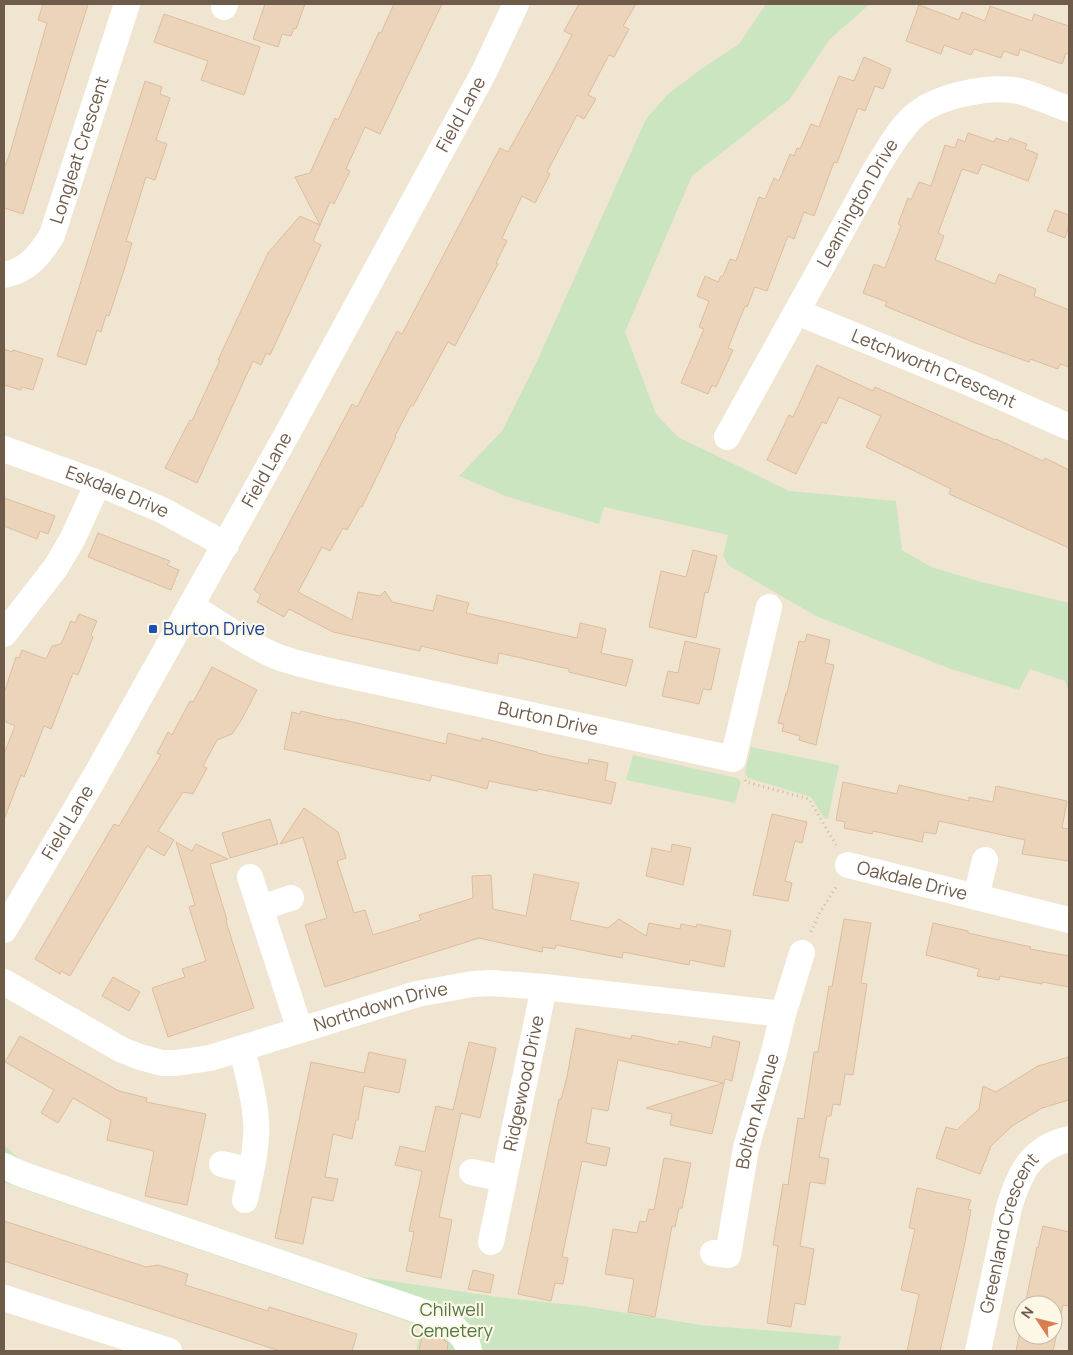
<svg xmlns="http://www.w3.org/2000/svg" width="1073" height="1355" viewBox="0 0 1073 1355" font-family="Manrope,sans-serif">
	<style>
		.residential { fill: #f0e5d0; fill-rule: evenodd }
		.green { fill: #cce5c1 }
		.building { fill: #ecd4bb; stroke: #ddbd9d }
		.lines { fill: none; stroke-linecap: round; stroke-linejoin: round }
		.path { stroke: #d0b89f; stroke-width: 3; stroke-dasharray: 1 4; stroke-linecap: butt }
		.minor { stroke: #fff; stroke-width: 26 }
		.transit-dot { fill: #1a4fb4; stroke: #fdf7e6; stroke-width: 2 }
		.labels { text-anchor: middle; stroke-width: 4.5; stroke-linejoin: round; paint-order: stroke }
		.street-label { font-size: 18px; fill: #6e5b4a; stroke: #fdf7e6 }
		.transit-label { font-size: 18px; fill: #164399; stroke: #fdf7e6; text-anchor: start }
		.park-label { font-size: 18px; fill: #507947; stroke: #fdf7e6 }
	</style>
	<rect width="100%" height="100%" fill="#f9f3e1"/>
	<g class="residential">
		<path d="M4 4H1069V1351H838L840 1336 702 1325 584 1306 499 1297 358 1276 22 1161 4 1145ZM1023 1305H1053V1335H1023Z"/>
		<polygon points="4,1181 8,1184 422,1326 416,1351 4,1351"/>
	</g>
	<g class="green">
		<polygon points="766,4 870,4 829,40 790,99 692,176 625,332 656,414 678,437 789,491 896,501 902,550 931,567 981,582 1069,603 1069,693 1065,681 1030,669 1019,690 951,669 816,616 728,565 723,555 728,535 604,507 599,524 508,497 459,476 502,431 538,359 646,119 668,94 704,67 739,44"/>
		<polygon points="751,747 839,765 828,819 824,818 811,797 748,778 745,773"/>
		<polygon points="633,755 737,778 741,782 735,803 626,780"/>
		<polygon points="4,1145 22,1161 358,1276 499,1297 584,1306 702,1325 841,1336 838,1351 416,1351 421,1326 8,1184 4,1181"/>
	</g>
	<g class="building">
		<polygon points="43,4 88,4 23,214 4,208 4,169 10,153 47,23 38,20"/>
		<polygon points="265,4 305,4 296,29 294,28 291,36 282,34 278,47 253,39"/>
		<polygon points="394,4 442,4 380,134 365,127 346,169 350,171 334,204 330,202 320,225 295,177 310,173 335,118 338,120 379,32 381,33"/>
		<polygon points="579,4 636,4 623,26 629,29 614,57 609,55 588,95 596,99 584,119 577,115 547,172 550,174 535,203 522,196 502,238 507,241 496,263 498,264 455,346 448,342 413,406 411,405 395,436 396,437 362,507 360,507 347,530 343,528 330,551 322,547 298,592 352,620 358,592 380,596 385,591 392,602 433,611 437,595 469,603 466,613 577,638 580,623 606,629 601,653 633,660 626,686 569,672 569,669 499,653 497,664 421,646 420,651 333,632 289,609 284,617 257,602 261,595 254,590 352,404 357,407 397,331 402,334 500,148 508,152 552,73 572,35 564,31"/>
		<polygon points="919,5 959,20 962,12 985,21 990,6 1032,21 1034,14 1048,19 1069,26 1069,55 1066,53 1062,64 1020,49 1018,56 1004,51 1001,58 974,49 971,55 944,45 941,54 906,41"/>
		<polygon points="164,14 260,47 244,95 201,80 208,61 154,42"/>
		<polygon points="864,57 891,69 883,89 875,86 865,111 858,108 837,163 834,162 814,216 804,212 794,239 788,236 767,291 755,287 747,307 745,306 728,348 733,350 716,387 712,385 708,394 681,383 704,329 699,327 709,301 697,296 705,276 718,282 721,276 723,276 730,259 736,261 759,197 765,199 774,178 779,181 790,154 794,156 797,148 800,149 811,124 819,127 839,76 854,81"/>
		<polygon points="145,81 162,87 160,94 170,98 156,140 167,144 155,180 146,177 126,241 132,243 125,267 109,316 106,315 101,332 97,330 86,365 57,356"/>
		<polygon points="968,133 994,142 996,138 1008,142 1010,138 1027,144 1025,149 1038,154 1028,181 982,164 978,174 962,169 938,233 944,236 935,260 949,265 995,284 999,274 1036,289 1034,296 1069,310 1069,367 1060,364 1058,369 1030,359 1029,362 973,342 885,306 887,302 863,293 874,264 885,268 901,226 898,224 908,198 911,200 919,182 931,186 945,145 955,148 958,139 965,142"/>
		<polygon points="1055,210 1069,215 1069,225 1065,238 1047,231"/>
		<polygon points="300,216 320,225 313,241 321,245 270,355 266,353 261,365 253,361 197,483 165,468 190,420 192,421 220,360 218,360 268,253"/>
		<polygon points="4,349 12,352 13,350 43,359 33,390 22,387 21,390 4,385"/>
		<polygon points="817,365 873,391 875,387 995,440 996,439 1043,461 1045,458 1069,470 1069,548 949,494 951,489 866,447 881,416 839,397 826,424 822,422 796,474 767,460 789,415 793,417"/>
		<polygon points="4,498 55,516 48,534 40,531 37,539 4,526"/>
		<polygon points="98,533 170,561 167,565 179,570 171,590 88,557"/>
		<polygon points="693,550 717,556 708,593 705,592 696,638 649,627 661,571 686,577"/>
		<polygon points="79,614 97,621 91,635 93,637 78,675 73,673 51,729 44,726 24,777 21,775 5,817 4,816 4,754 15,726 4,721 4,693 16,657 19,658 22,650 46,659 52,646 61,644 71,621 75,623"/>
		<polygon points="807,634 830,640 825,663 834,665 816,745 799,740 800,736 782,731 784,724 778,723 786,693 787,693 799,641 805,642"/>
		<polygon points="685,641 720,649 711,690 703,689 699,704 662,696 668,671 678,673"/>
		<polygon points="212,667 257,690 242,719 232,734 217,740 203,766 207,768 193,794 183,792 158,831 174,840 164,856 147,846 70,976 61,971 60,974 35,959 114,824 119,826 161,755 157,753 168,732 172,735 190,701 193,702"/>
		<polygon points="301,711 339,720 340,719 446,744 448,733 481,741 482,738 537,752 537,753 588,764 589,759 608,763 605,780 616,783 611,804 538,789 537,791 489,781 487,789 432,775 430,781 284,749 292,712 300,714"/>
		<polygon points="843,782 897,794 899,785 969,801 969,797 993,802 996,786 1067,801 1062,828 1069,829 1069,861 1022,854 1025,840 939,821 936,834 924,832 922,842 873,831 872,834 844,828 845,822 836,820"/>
		<polygon points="304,808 338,832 346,858 337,861 354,913 365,910 373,935 421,920 419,915 473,898 472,876 491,875 493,909 526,916 534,874 579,883 570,920 608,928 619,919 646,936 649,923 680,929 681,924 696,927 697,924 731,931 724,967 690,960 689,965 623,952 622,958 556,945 555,949 543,947 542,952 479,938 325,987 305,925 327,918 303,837 280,844"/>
		<polygon points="772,814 807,822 802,843 795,841 785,881 792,883 788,901 753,895"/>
		<polygon points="270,819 278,844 230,858 222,833"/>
		<polygon points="176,842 192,851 196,844 228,859 210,864 227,920 226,921 233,944 254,1008 168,1037 152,988 185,977 182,969 206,961 189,907 195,905"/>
		<polygon points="672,844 691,848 683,885 646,876 652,848 671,852"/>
		<polygon points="844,919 871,923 861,983 867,984 853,1075 845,1074 840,1105 833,1104 831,1116 827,1116 819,1157 829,1159 825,1184 810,1182 800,1246 814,1249 805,1305 795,1303 791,1327 767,1323 778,1246 773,1245 783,1184 788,1185 798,1118 804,1119 814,1052 818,1052 829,986 832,987"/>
		<polygon points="933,923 968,931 968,933 1031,947 1030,949 1069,956 1069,987 1042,982 1042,984 1000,976 999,980 977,976 979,969 926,955"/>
		<polygon points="113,977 140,992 129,1011 102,996"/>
		<polygon points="576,1028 631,1039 632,1035 678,1045 679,1041 711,1048 713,1036 740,1042 732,1081 725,1079 712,1134 670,1125 672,1114 646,1108 723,1083 618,1060 608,1111 592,1108 586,1143 610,1148 606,1166 582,1161 562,1257 568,1258 563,1284 555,1283 551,1301 518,1294 559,1099 561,1099 567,1077"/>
		<polygon points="20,1036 119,1091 147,1098 146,1102 206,1114 187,1205 145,1196 154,1151 107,1140 111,1120 73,1098 58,1123 41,1113 54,1090 5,1062"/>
		<polygon points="469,1042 496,1048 480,1118 461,1113 439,1217 452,1220 441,1278 406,1271 414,1232 409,1231 422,1171 395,1165 400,1146 425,1152 436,1106 453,1110"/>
		<polygon points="369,1052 406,1060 399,1093 364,1086 358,1120 356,1120 352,1139 333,1134 325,1177 338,1179 333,1201 312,1197 303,1244 275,1238 311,1062 364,1073"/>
		<polygon points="1069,1057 1069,1100 1042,1108 1012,1126 991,1146 980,1174 936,1158 946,1127 957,1130 979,1109 983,1086 996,1092 1038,1066"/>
		<polygon points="664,1158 691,1163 682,1208 679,1208 675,1227 672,1226 655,1317 628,1312 634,1279 605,1274 613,1229 637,1233 640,1221 646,1222 649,1209 654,1210"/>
		<polygon points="917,1188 971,1200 968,1209 971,1210 964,1247 940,1351 907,1351 919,1294 901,1290 915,1229 909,1228"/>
		<polygon points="4,1221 146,1267 158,1265 188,1274 185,1285 268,1311 269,1307 357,1334 352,1351 280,1351 4,1261"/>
		<polygon points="1043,1226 1069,1232 1069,1306 1063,1305 1053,1351 1016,1351 1023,1317 1023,1335 1053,1335 1053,1305 1025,1305 1037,1247 1038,1248"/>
		<polygon points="473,1270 494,1275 490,1293 468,1289"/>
		<polygon points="424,1329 440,1336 448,1343 447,1351 419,1351"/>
	</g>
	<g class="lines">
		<g class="path">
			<polyline points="745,780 746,782 809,799 836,845"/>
			<polyline points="811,932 819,914 836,887"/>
		</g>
		<g class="minor">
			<polyline points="224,7 225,4"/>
			<path id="s1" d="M4 275C27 271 40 255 52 235L127 4"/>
			<path id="s2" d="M797 312 970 383 1069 427"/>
			<path id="s3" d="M727 437 877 167C888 150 898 131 913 117 935 96 989 85 1019 91 1036 95 1053 104 1069 109"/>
			<path id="s4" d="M4 449 98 483 162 510 226 545"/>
			<path id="s5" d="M191 606C217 622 243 641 271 654 293 664 319 668 342 674L733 759 769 607"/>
			<polyline points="4,634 56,567 73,538 98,483"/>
			<path id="s6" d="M848 865 1069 920"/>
			<polyline points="250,877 300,1030"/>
			<polyline points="976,897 985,860"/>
			<polyline points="260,908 291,898"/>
			<path id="s7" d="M4 930 96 775 287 434 483 74 516 4"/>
			<path id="s8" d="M4 982 122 1050 140 1057 162 1063H176L210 1058 417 994 473 984 491 983 544 987 783 1014"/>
			<path d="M242 1049C247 1072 255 1097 256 1121 258 1147 250 1175 245 1200"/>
			<polyline points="222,1164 251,1171"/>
			<path d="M4 1166 21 1174 429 1314C445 1321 466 1332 469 1351"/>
			<polyline points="472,1172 504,1179"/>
			<path id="s9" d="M491 1242 544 987"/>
			<path id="s10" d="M713 1253 728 1255 746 1148 774 1052 783 1014 802 953"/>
			<polyline points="4,1298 169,1351"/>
			<path id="s11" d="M978 1351 1009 1207C1020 1172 1031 1148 1069 1139"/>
		</g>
	</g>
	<rect class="transit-dot" x="148" y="624" width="10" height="10" rx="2.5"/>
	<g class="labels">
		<g class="street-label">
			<text dy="6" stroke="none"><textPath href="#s7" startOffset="935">Field Lane</textPath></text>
			<text dy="6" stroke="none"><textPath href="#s1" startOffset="154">Longleat Crescent</textPath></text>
			<text dy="6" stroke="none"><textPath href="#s3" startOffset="268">Leamington Drive</textPath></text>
			<text dy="6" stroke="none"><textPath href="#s2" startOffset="148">Letchworth Crescent</textPath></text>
			<text dy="6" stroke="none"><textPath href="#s7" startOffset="530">Field Lane</textPath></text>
			<text dy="6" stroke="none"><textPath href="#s4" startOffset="121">Eskdale Drive</textPath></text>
			<text dy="6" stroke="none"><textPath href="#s5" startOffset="378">Burton Drive</textPath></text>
			<text dy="6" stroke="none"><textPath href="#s7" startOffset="125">Field Lane</textPath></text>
			<text dy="6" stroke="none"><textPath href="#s6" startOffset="66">Oakdale Drive</textPath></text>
			<text dy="6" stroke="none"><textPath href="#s8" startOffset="405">Northdown Drive</textPath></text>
			<text dy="6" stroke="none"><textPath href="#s9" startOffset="162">Ridgewood Drive</textPath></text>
			<text dy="6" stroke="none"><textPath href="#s10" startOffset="162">Bolton Avenue</textPath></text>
			<text dy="6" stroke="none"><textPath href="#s11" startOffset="122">Greenland Crescent</textPath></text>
		</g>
		<g class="transit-label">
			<text x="163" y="635">Burton Drive</text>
		</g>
		<g class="park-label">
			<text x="452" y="1316">Chilwell<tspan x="452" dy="21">Cemetery</tspan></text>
		</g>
	</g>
	<rect width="1073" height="1355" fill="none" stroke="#6e5b4a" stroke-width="10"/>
	<g transform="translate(1038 1320) rotate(305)"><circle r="24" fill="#fdf7e6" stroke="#c4b9a8"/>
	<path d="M0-4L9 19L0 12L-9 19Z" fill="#d97e50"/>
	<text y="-8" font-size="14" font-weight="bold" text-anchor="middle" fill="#6e5b4a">N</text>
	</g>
</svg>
